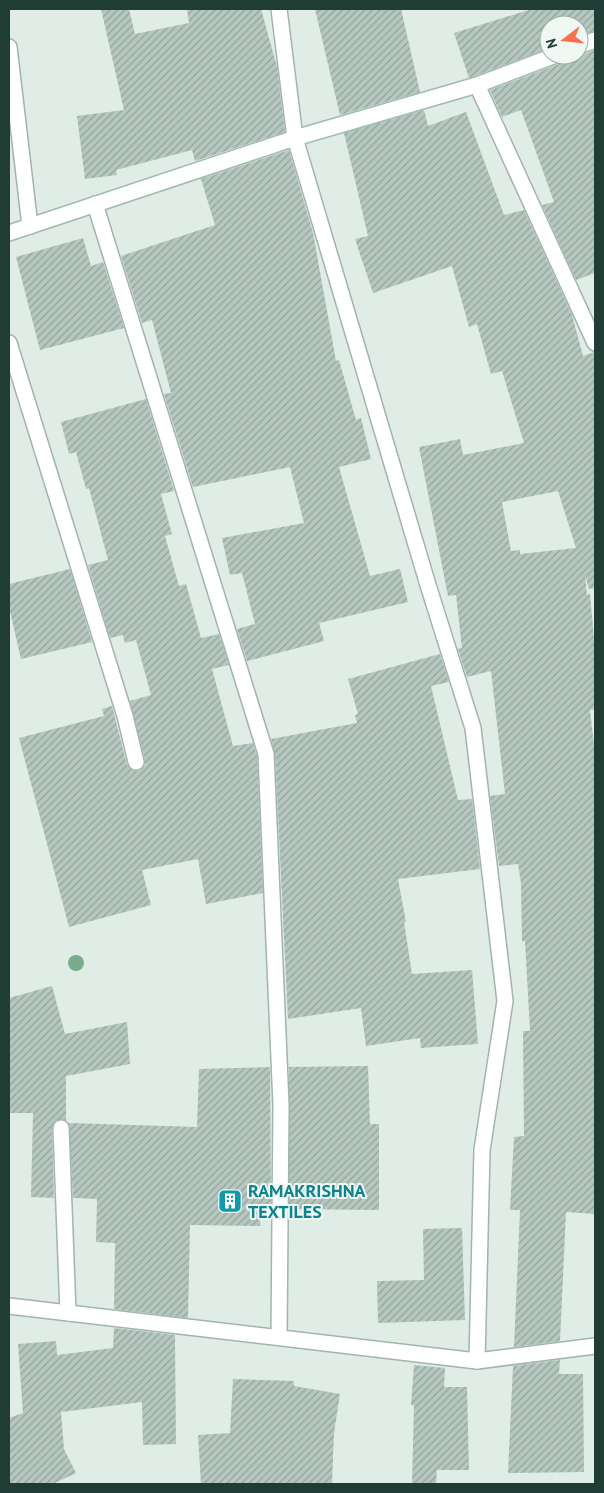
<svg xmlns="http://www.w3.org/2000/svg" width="604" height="1493" viewBox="0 0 604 1493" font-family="'PT Sans',sans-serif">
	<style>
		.building { fill: url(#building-hatch); fill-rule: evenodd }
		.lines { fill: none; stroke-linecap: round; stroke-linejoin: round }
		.minor-casing { stroke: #a2b4ad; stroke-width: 18 }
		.tertiary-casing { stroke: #a2b4ad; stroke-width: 18 }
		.secondary-casing { stroke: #a0bbb0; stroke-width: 18 }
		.minor { stroke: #fff; stroke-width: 15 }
		.tertiary { stroke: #fff; stroke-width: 15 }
		.secondary { stroke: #fff; stroke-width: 15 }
		.tree { fill: #7aac8b }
		.labels { text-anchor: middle; stroke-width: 4; stroke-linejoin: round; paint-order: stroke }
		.culture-label { font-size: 18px; font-weight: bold; fill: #0d838f; stroke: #f0f8f4; text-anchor: start }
	</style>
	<defs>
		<pattern id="building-hatch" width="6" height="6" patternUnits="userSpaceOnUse" patternTransform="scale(1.25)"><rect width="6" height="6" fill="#b5c7bf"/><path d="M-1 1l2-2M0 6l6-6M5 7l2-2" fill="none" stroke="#93a39c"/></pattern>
	</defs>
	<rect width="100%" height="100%" fill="#e0ece6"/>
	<g class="building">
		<polygon points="101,9 129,9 135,34 189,23 187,9 261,9 277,67 285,132 195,161 192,150 116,170 117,175 85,179 77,116 124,110"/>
		<polygon points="315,9 401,9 420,92 340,115"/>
		<polygon points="532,9 595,9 595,31 579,36 579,25 549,25 549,48 469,78 454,33"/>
		<polygon points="595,50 595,273 576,280 542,205 554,202 521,110 502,117 490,90 559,64 565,55 582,55"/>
		<path d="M424 110 428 126 466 112 504 215 524 210 572 315 583 356 595 352V588L589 589 585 575 587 595 590 594 595 651V709L590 710 595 754V1214L566 1212 560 1341 514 1347 520 1210H510L514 1137 524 1136 523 1031H530L525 941H522L521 883 518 864 499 866 490 796 505 794 491 671 467 677 458 649 462 648 456 595 448 596 419 447 460 439 463 455 524 443 502 371 491 374 477 324 469 327 452 266 373 293 355 239 368 236 344 133ZM558 491 576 548 520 554V550L511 551 502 502Z"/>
		<polygon points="289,150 313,233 336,361 339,360 356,420 361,418 371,459 339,467 370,576 400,569 408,602 319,623 324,641 247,661 237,629 255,624 242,573 230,575 222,538 304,523 290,467 193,487 164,394 171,393 152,320 142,323 121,256 215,225 201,179"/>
		<polygon points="83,238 91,266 103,262 124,328 40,350 16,257"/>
		<polygon points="146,399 174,491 161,494 172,534 165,536 179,586 186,584 201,638 219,634 229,665 212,669 233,746 253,743 257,756 263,893 206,904 198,859 142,870 151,905 69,927 19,738 104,716 102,709 112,706 127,765 133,771 139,771 145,765 145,760 130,701 151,695 136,640 125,643 123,635 110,638 88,565 108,560 89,488 86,489 76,452 69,454 61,422"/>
		<polygon points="70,569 92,642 21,659 9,607 9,584"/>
		<polygon points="440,654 449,682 431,686 458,800 472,799 480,869 398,879 406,922 404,922 412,974 472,970 478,1044 421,1048 420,1038 366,1046 361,1008 288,1019 275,754 271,739 357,723 355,715 358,714 348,679"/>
		<polygon points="52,986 65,1034 127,1022 130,1064 66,1076 66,1121 56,1120 52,1128 54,1198 31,1197 33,1113 9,1113 9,998"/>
		<polygon points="368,1066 370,1124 379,1124 379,1210 289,1209 289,1067"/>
		<polygon points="270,1067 271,1208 261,1208 260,1226 190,1225 188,1318 114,1309 115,1243 96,1242 97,1199 73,1198 69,1123 197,1127 199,1069"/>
		<polygon points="462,1228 465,1320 378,1323 377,1281 424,1280 423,1229"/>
		<polygon points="114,1328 175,1335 176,1444 143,1445 142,1402 61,1412 64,1449 76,1473 53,1484 9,1484 9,1418 23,1413 18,1344 56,1341 57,1355 113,1348"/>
		<polygon points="560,1360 559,1374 583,1374 584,1472 508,1473 513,1366"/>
		<polygon points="414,1365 445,1368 444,1387 467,1387 469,1470 437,1470 436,1484 412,1484 414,1405 411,1405"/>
		<polygon points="233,1379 294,1381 294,1386 340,1394 334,1433 332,1484 201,1484 198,1435 230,1433"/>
	</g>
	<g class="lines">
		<g class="minor-casing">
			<g id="minor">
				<polyline points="279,9 295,138 428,585 473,728 505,1001 482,1150 477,1361"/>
				<polyline points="477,85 595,343"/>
				<polyline points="95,204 266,754 281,1105 279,1337"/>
				<polyline points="9,343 125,716 136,762"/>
				<polyline points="61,1128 68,1313"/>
			</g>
		</g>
		<g class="tertiary-casing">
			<g id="tertiary">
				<polyline points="9,47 30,226"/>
				<polyline points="9,1306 477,1361 595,1346"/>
			</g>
		</g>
		<g class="secondary-casing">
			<g id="secondary">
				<polyline points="579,46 595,40"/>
				<polyline points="9,233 295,138 477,85 556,55"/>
			</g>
		</g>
		<use href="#minor" class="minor"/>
		<use href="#tertiary" class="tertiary"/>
		<use href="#secondary" class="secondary"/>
	</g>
	<circle class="tree" cx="76" cy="963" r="8"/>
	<defs>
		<g id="building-square" transform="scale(1.25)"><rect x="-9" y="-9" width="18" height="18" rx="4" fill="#0f9aa8" stroke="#f0f8f4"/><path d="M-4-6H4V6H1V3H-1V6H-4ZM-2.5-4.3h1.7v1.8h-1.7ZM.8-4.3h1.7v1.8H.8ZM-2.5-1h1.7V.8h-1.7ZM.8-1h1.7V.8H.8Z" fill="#fff"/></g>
	</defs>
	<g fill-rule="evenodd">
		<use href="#building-square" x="230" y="1201"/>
	</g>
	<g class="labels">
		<g class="culture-label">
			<text x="248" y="1197">RAMAKRISHNA<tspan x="248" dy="21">TEXTILES</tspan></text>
		</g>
	</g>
	<rect width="604" height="1493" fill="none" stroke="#1f3d34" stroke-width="20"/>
	<g transform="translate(564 40) rotate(254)"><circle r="24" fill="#f0f8f4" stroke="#9cada7"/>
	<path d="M0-4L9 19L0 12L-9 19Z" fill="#fc6f4e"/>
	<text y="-8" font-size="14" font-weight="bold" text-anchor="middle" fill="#1f3d34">N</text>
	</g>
</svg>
